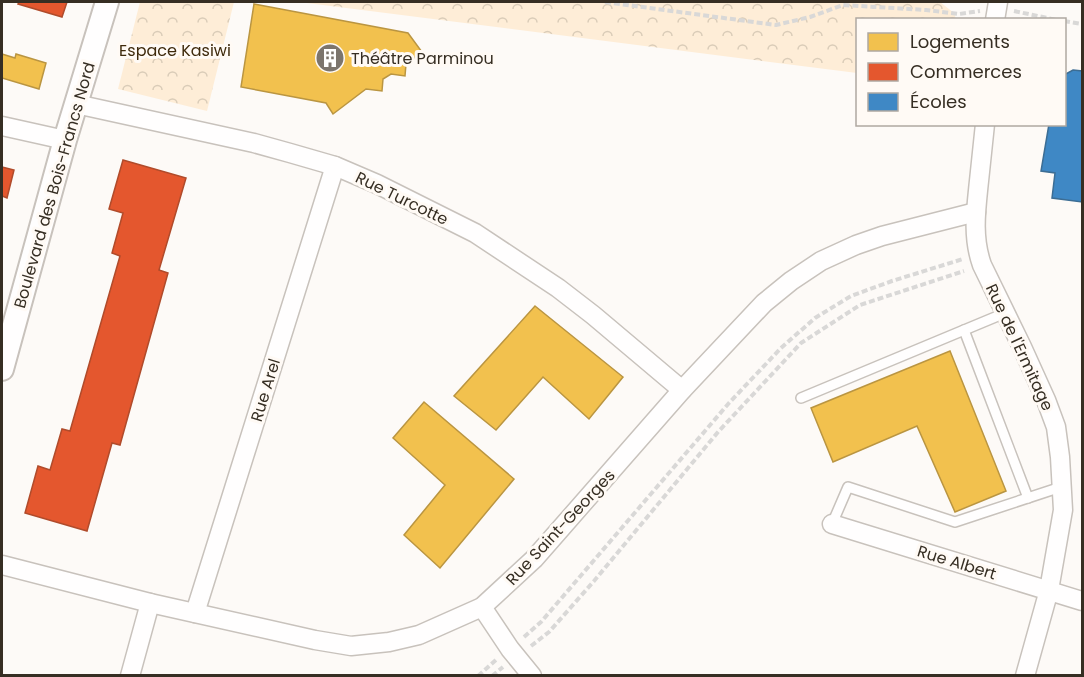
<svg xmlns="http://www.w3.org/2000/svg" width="1084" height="677" viewBox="0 0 1084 677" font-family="Poppins,sans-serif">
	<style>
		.forest { fill: url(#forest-crowns) }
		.homes { fill: #f2c14e; stroke: #ba9541; stroke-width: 1.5 }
		.shops { fill: #e4572e; stroke: #b04b2b; stroke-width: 1.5 }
		.schools { fill: #3f88c5; stroke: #3c6d94; stroke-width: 1.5 }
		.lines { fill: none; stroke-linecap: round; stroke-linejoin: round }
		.service-casing { stroke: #c8c2bc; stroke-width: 12 }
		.minor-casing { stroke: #c8c2bc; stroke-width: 21 }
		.tertiary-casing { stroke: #c8c2bc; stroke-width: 26 }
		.path { stroke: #d9d8d7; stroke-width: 4; stroke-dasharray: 6 3; stroke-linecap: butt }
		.service { stroke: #fffefe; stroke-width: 9 }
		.minor { stroke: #fffefe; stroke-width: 18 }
		.tertiary { stroke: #fffefe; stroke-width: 22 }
		.labels { text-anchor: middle; stroke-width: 6; stroke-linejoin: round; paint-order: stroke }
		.park-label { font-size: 16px; fill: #3e2a0c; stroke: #fffaf5 }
		.poi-label { font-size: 16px; fill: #362e23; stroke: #fffaf5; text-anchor: start }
		.street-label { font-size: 16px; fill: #362e23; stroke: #fffaf5 }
	</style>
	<defs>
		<pattern id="forest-crowns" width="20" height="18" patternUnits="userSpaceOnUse" patternTransform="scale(1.5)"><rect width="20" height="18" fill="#feedd7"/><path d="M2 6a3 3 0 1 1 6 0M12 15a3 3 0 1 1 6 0" fill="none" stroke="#daccb8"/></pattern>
	</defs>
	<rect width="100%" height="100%" fill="#fdfaf7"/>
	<g class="forest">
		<polygon points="140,2 234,2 207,111 118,89"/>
		<polygon points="299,2 940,2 954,13 956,19 858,20 857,73"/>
	</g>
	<g class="homes">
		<polygon points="254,4 408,33 422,52 406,64 405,76 391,74 383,79 382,91 366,89 333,114 326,103 241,87"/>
		<polygon points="2,54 15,58 16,54 46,63 39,89 2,78"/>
		<polygon points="535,306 623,377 589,419 543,377 496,430 454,396"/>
		<polygon points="950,351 1006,491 955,512 917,426 833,462 811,408"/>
		<polygon points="424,402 514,479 440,568 404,535 445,485 393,438"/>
	</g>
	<g class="shops">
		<polygon points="19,2 67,2 62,17 18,4"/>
		<polygon points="123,160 186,178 159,270 168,273 120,445 112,443 87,531 25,513 38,466 50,470 62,429 70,431 120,256 112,253 123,213 109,209"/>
		<polygon points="2,167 14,170 7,198 2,196"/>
	</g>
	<polygon class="schools" points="1073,70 1082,71 1082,202 1052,198 1055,173 1041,171 1049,124 1064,124 1064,75"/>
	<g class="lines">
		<g class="service-casing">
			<g id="service">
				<polyline points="964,330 1028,498"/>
				<polyline points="801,398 1005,313"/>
				<polyline points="832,524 848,487 955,522 1061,487"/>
			</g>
		</g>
		<g class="minor-casing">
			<g id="minor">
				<polyline points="995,20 998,2"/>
				<polyline points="76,104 254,143 290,153 335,166 377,184 475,233 558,288 593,315 682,390"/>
				<path d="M985 124C983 143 981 162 979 181 976 210 972 237 982 265L1022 347 1046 400 1056 427 1060 457 1063 510 1049 590 1025 676"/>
				<polyline points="2,126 65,140"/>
				<polyline points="832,524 1082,601"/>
				<polyline points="2,565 150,603 315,640 351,646 389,642 419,635 482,607 534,559 682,390 764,303 791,281 821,261 856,245 882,236 976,212"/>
				<polyline points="482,607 510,649 532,676"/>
				<polyline points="195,613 335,166"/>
				<polyline points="130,676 150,603"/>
			</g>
		</g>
		<g class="tertiary-casing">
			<polyline id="tertiary" points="2,369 65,140 107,2"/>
		</g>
		<g class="path">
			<polyline points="605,2 776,25 810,17 843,5 926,10 959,14 980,11"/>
			<polyline points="1014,11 1057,20"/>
			<polyline points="1064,21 1082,24"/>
			<polyline points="524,637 541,622 729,403 781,348 815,318 851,296 892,281 963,259"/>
			<polyline points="531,646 549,632 594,581 718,432 801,343 860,305 964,271"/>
			<polyline points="478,676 497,659"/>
			<polyline points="492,676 503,667"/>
		</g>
		<use href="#service" class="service"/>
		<use href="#minor" class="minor"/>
		<use href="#tertiary" class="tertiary"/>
	</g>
	<defs>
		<g id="building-disc" transform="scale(1.5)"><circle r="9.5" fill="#7c756d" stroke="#fffaf5"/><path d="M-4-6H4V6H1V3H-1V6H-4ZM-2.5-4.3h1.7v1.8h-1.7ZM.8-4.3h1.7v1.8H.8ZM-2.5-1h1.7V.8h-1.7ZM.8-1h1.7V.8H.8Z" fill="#fff"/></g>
	</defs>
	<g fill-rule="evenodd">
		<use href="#building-disc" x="330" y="58"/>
	</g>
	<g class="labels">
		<g class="park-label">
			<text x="175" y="56">Espace Kasiwi</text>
		</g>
		<g class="poi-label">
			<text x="351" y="64">Théâtre Parminou</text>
		</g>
		<g class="street-label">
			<text transform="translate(54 185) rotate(-74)" y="6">Boulevard des Bois-Francs Nord</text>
			<text transform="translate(402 198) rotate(26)" y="6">Rue Turcotte</text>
			<text transform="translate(1020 347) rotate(65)" y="6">Rue de l'Ermitage</text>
			<text transform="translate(265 390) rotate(-73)" y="6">Rue Arel</text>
			<text transform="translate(560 527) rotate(-47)" y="6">Rue Saint-Georges</text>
			<text transform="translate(957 562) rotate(17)" y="6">Rue Albert</text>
		</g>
	</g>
	<rect width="1084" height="677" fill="none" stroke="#362e23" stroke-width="6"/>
	<rect x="856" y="18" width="210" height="108" fill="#fffaf5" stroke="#afa8a1" stroke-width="1.5"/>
	<rect x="868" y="33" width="30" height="18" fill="#f2c14e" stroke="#afa8a1" stroke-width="1.5"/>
	<text x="910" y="48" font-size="18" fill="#362e23">Logements</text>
	<rect x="868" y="63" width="30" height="18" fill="#e4572e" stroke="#afa8a1" stroke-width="1.5"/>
	<text x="910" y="78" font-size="18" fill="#362e23">Commerces</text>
	<rect x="868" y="93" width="30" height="18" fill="#3f88c5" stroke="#afa8a1" stroke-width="1.5"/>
	<text x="910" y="108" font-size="18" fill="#362e23">Écoles</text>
</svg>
